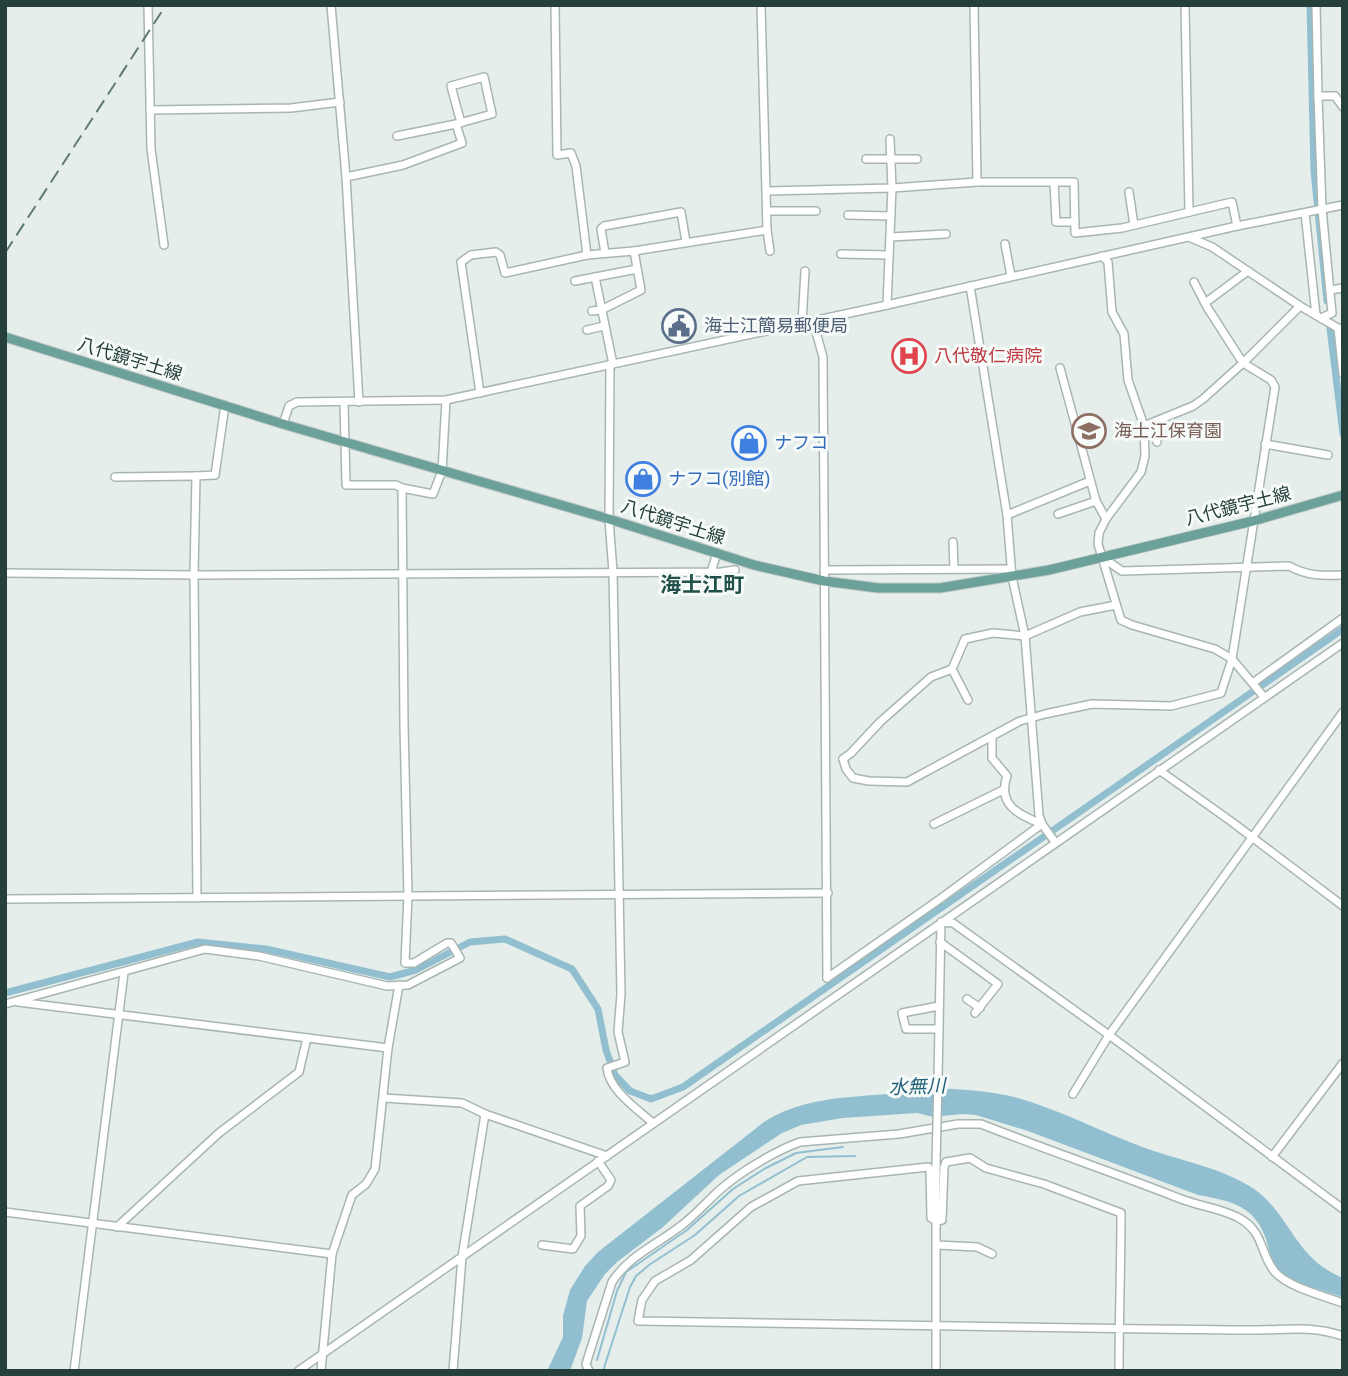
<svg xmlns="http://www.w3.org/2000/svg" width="1348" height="1376" viewBox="0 0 1348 1376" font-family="Roboto,'Noto Sans JP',sans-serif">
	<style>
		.water { fill: #91bfcf }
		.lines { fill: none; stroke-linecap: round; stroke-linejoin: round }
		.stream { stroke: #91bfcf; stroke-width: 2 }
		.canal { stroke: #91bfcf; stroke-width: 7 }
		.minor-casing { stroke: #a8b6b3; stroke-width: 10 }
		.major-casing { stroke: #c2c9c8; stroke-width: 11 }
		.minor { stroke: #fff; stroke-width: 7 }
		.major { stroke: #6ca199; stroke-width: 9 }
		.rail { stroke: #607a76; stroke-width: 2; stroke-dasharray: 14 7; stroke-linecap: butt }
		.minor-bridge-casing { stroke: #a8b6b3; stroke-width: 10; stroke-linecap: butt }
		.minor-bridge { stroke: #fff; stroke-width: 7 }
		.labels { text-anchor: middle; stroke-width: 6; stroke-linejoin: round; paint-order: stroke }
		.service-label { font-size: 18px; fill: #4e5e75; stroke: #f6faf8; text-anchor: start }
		.health-label { font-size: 18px; fill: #be3a42; stroke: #f6faf8; text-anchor: start }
		.street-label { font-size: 18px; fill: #253f3b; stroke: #f6faf8 }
		.education-label { font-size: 18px; fill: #785e54; stroke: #f6faf8; text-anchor: start }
		.shop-label { font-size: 18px; fill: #366cbe; stroke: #f6faf8; text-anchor: start }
		.water-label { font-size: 19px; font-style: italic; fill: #216079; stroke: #f6faf8 }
		.quarter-label { font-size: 21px; font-weight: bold; fill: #22504a; stroke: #f6faf8 }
	</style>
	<rect width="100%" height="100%" fill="#e5eeeb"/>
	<path class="water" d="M936 1088C961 1089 986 1091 1010 1096 1057 1108 1100 1132 1145 1148 1181 1161 1221 1167 1254 1189 1291 1215 1294 1258 1343 1278V1297C1325 1291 1290 1283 1278 1269 1271 1262 1269 1249 1266 1239 1254 1205 1231 1201 1198 1195L1028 1131 976 1115 962 1114 933 1117 917 1113 843 1118 801 1125 782 1133 719 1175 663 1227 617 1262 605 1274 587 1301 582 1338 570 1371H547L563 1337V1316L570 1290 585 1266 598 1252 764 1122C815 1089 879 1100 936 1088Z"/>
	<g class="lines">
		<g class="stream">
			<polyline points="597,1360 617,1291 626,1272 687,1230 733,1189 764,1169 796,1153 843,1147"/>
			<polyline points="603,1371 630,1287 636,1276 649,1265 695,1235 739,1196 807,1157 855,1156"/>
		</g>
		<g class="canal">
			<polyline points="1310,5 1314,171 1327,301"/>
			<polyline points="1329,320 1343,434"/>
			<polyline points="5,993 198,942 266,949 390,977 416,970 470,942 505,939 572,969 598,1009 606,1050 615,1075 630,1091 651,1099 683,1087 1343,629"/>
		</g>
		<g class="minor-casing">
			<g id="minor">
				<polyline points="148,5 151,149 164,245"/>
				<polyline points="331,5 346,177 359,402"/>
				<polyline points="555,5 557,155 571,153 576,166 587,255"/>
				<polyline points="974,5 977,182"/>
				<polyline points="1185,5 1189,212"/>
				<polyline points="1316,5 1318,96"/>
				<polyline points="150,110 291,108 340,102"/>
				<polyline points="456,124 492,114 484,77 451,86 461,123"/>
				<polyline points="866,159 917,159"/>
				<polyline points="346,177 403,165 462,143 456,124 397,136"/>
				<polyline points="1054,182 1056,222 1075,222"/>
				<polyline points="767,191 892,188 977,182 1074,182 1075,233 1122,228 1232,202 1237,226"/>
				<polyline points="1129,192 1134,225"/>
				<polyline points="767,211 816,211"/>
				<polyline points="1305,213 1316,315"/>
				<polyline points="848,215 891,216"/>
				<polyline points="767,230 770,251"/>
				<polyline points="891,237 946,234"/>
				<polyline points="1191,238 1212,247 1300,306 1343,331"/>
				<polyline points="1005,244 1011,276"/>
				<polyline points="605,253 601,229 604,226 681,212 686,242"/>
				<polyline points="841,254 889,255"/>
				<polyline points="1102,256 1108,262 1112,312 1124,334 1128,380 1144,426 1145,456 1141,472 1106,519 1099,533 1098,544 1121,620 1132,625 1215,649 1232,659 1264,697"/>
				<polyline points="595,277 613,364"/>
				<polyline points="575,281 637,269"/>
				<polyline points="970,286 1007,515 1012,577 1025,636 1039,815 1042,824 1055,842"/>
				<polyline points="1330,290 1343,288"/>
				<polyline points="1205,303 1248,271"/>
				<polyline points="887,305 892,188 890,139"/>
				<polyline points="592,311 601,310 641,290 634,251"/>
				<polyline points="1321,318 1332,313 1322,209 1318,96 1335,96 1343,107"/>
				<polyline points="813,321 823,357 827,978"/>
				<polyline points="802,323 805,271"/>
				<polyline points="1338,328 1343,374"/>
				<polyline points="587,330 604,326"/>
				<path d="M610 365 609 519 613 572 621 994 618 1032 625 1062 607 1068C609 1090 637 1109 653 1123"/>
				<polyline points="1060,368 1096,501 1106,519"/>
				<polyline points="480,393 461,262 471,255 496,252 500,255 505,273 587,255 634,251 767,230 761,5"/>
				<polyline points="344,402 346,485 396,485 402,488"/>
				<polyline points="283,424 289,406 297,402 446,400 887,305 1237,226 1343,205"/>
				<polyline points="1144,426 1193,406 1203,399 1243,363 1300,306"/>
				<polyline points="1144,436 1155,434 1157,442"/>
				<polyline points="1265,444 1328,455"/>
				<polyline points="115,477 196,476"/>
				<polyline points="1058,514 1096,501"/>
				<polyline points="1007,515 1090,481"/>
				<polyline points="953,542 954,569"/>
				<path d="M1103 558 1122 571 1289 566C1307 576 1323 576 1343 575"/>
				<polyline points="824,570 1011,569"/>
				<polyline points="711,572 717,553"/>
				<polyline points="5,573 194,575 721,572 735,570"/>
				<polyline points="952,669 968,700"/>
				<polyline points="1254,682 1343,618"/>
				<path d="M992 738V758L1007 776C997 804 1018 815 1042 824"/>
				<polyline points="843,759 846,769 853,778 869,781 907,782 1020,721 1045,714 1092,704 1171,706 1221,693 1232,659 1275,387 1271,380 1243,363 1207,307 1194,282"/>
				<polyline points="843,759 851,753 880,722 931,677 952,669 965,639 993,633 1025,636 1080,612 1116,605"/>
				<polyline points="1159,770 1232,822 1343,906"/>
				<polyline points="934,824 1003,790"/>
				<polyline points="197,898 194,575 196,476 215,475 225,405"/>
				<polyline points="5,899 828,893"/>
				<polyline points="940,942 998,984 975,1013"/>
				<polyline points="827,978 940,899 1042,824"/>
				<polyline points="967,999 980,1008"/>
				<polyline points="18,1002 388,1048"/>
				<polyline points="5,1004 205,949 259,956 387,986 408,985 460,958 451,943 447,943 414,963 405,963 408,895 404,726 402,488 433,494 442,471 446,400"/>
				<polyline points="939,1029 906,1029 902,1013 939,1006"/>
				<polyline points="938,1080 941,922 953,923 1109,1035 1343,1209"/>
				<polyline points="1073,1094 1109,1035 1343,712"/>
				<polyline points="384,1098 462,1103 485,1114 607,1156"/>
				<polyline points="1272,1157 1343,1063"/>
				<polyline points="5,1212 332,1254"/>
				<polyline points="117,1227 219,1133 299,1072 307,1038"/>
				<polyline points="542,1245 573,1249 581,1236 580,1206 608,1186 611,1180 598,1161"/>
				<polyline points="937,1245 977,1247 992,1254"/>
				<polyline points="74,1371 124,973"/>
				<polyline points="298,1371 1343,643"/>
				<polyline points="321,1371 332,1254 352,1195 366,1184 375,1169 388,1048 399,985"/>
				<polyline points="453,1371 462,1257 485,1114"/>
				<path d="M589 1371 586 1364 612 1282C629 1256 654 1246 678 1228 694 1217 707 1201 722 1188 742 1171 775 1151 800 1142L899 1134 958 1124H981C1047 1150 1115 1173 1181 1199 1199 1206 1220 1208 1237 1217 1265 1231 1259 1253 1275 1272 1288 1287 1324 1296 1343 1303"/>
				<polyline points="936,1371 936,1164"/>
				<path d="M1119 1371C1119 1318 1121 1266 1121 1213L1044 1184 986 1168 970 1158 946 1162 944 1167 942 1220 937 1221 931 1218 930 1169 928 1167 798 1181 751 1207 691 1260 655 1281 642 1300 638 1321C808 1323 978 1326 1148 1329 1183 1329 1218 1330 1254 1330 1287 1330 1310 1325 1343 1336"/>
			</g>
		</g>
		<g class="major-casing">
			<polyline id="major" points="5,337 283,424 609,519 754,565 824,581 878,588 940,588 1049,570 1253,521 1343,495"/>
		</g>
		<use href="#minor" class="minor"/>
		<use href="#major" class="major"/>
		<polyline class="rail" points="5,253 166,5"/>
		<g class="minor-bridge-casing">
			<polyline id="minor-bridge" points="936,1164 938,1080"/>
		</g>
		<use href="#minor-bridge" class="minor-bridge"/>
	</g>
	<defs>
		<g id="civic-ring" transform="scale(1.75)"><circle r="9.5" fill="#f6faf8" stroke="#5c6f8a" stroke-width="1.5"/><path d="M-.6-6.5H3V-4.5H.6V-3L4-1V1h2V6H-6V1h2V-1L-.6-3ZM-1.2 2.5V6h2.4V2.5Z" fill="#5c6f8a"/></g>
		<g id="hospital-ring" transform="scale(1.75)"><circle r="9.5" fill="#f6faf8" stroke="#e0444e" stroke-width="1.5"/><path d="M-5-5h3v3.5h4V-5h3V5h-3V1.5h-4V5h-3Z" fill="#e0444e"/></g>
		<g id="school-ring" transform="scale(1.75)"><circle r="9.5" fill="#f6faf8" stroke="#8d6e63" stroke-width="1.5"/><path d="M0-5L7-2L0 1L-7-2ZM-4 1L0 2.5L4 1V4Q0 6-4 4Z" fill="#8d6e63"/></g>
		<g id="shop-ring" transform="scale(1.75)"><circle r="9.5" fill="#f6faf8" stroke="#3f7fe0" stroke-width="1.5"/><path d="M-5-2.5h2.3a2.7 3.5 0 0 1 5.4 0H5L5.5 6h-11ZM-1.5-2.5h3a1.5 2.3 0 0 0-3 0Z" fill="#3f7fe0"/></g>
	</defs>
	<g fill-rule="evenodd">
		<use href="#civic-ring" x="679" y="326"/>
		<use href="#hospital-ring" x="909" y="356"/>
		<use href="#school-ring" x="1089" y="431"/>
		<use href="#shop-ring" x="749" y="443"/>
		<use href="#shop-ring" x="643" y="479"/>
	</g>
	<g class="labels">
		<g class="service-label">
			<text x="704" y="332">海士江簡易郵便局</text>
		</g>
		<g class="health-label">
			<text x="934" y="362">八代敬仁病院</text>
		</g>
		<g class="street-label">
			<text transform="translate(130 359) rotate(17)" y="6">八代鏡宇土線</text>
			<text transform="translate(1238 506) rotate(-14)" y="6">八代鏡宇土線</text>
			<text transform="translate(673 522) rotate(18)" y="6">八代鏡宇土線</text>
		</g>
		<g class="education-label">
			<text x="1114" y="437">海士江保育園</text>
		</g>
		<g class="shop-label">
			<text x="774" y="449">ナフコ</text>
			<text x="668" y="485">ナフコ(別館)</text>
		</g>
		<g class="water-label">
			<text transform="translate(917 1086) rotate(-2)" y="7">水無川</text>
		</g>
		<g class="quarter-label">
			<text x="702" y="592">海士江町</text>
		</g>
	</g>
	<rect width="1348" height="1376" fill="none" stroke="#253f3b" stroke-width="14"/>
</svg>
